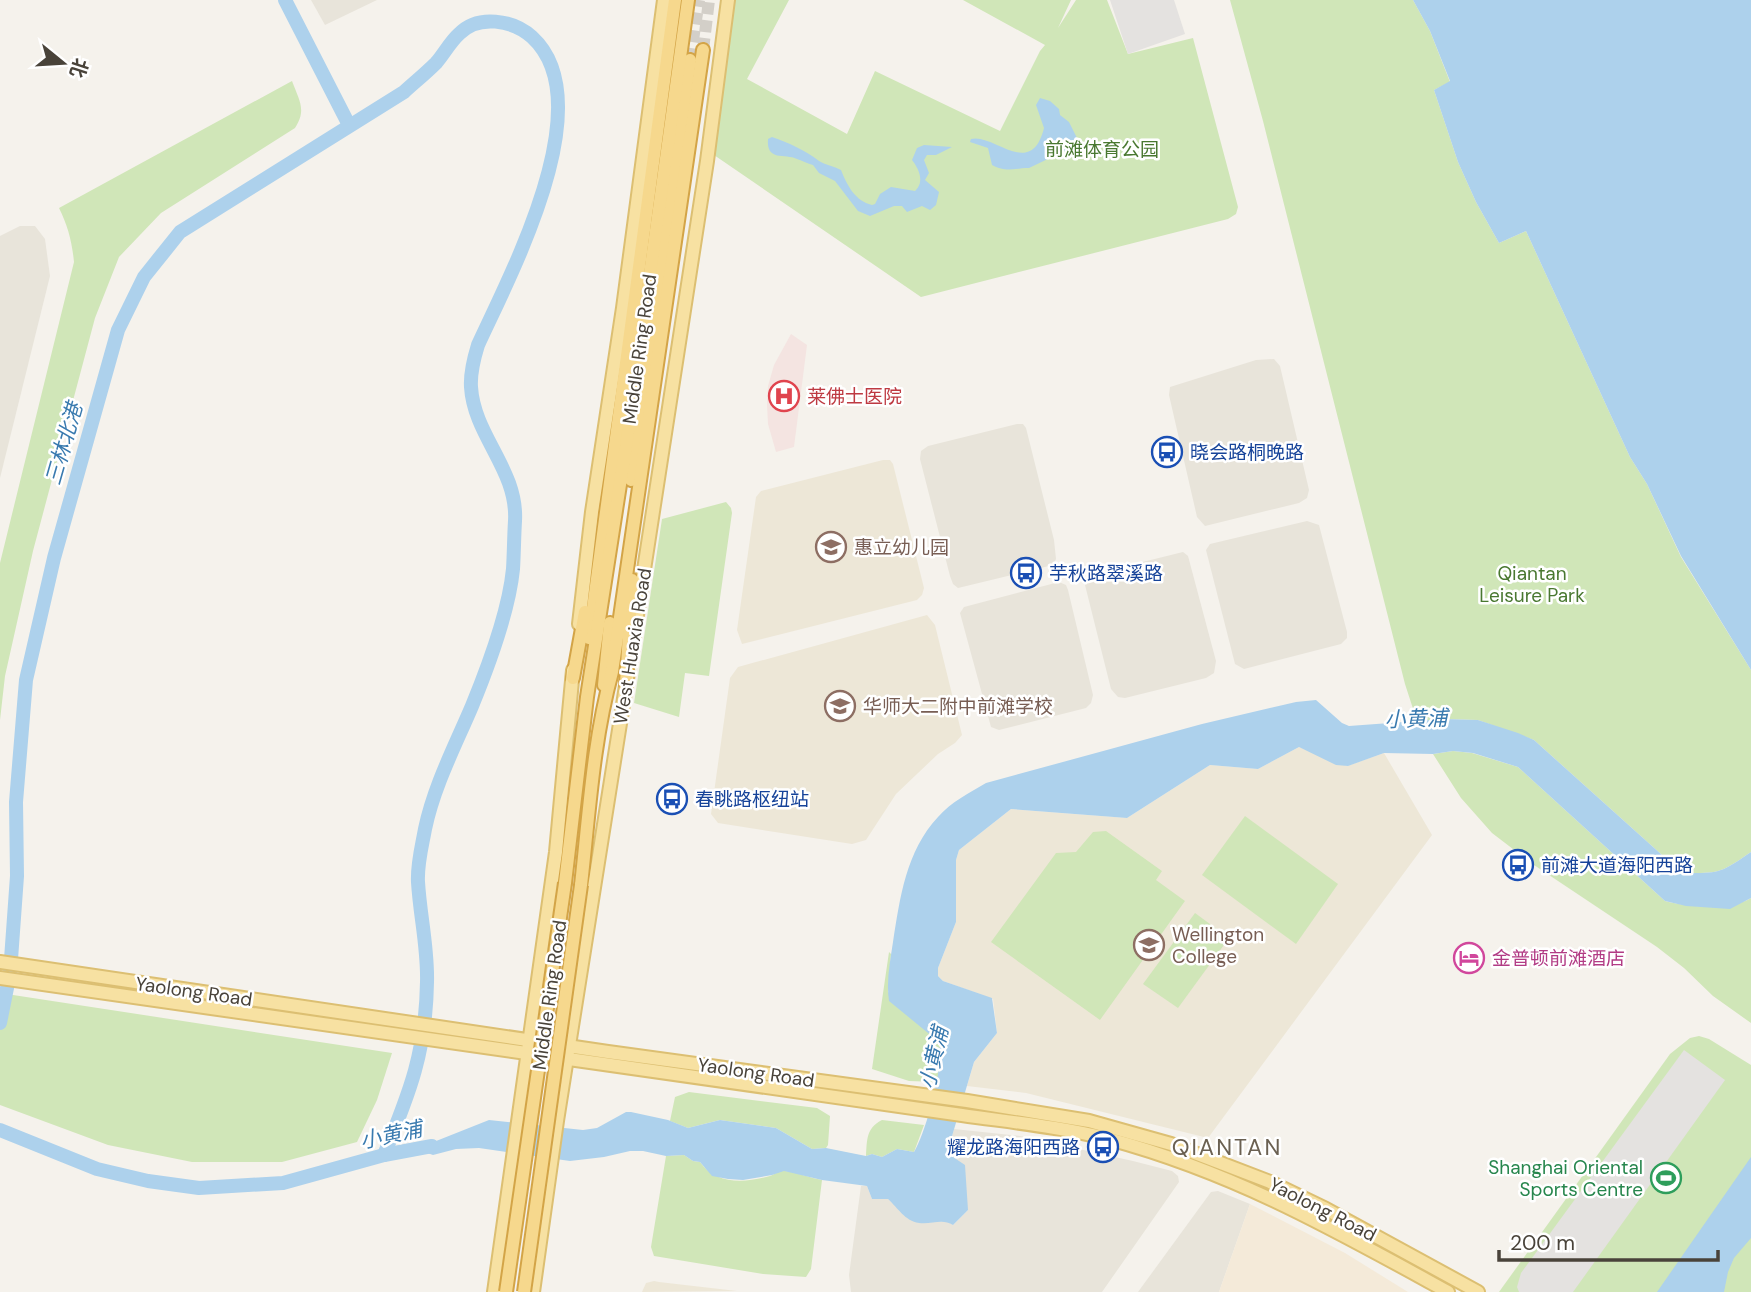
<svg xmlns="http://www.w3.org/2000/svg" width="1751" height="1292" viewBox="0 0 1751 1292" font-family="'DM Sans','Noto Sans SC',sans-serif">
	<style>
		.residential { fill: #e8e4da }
		.commercial { fill: #f4ead9 }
		.education { fill: #ede7d7 }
		.medical { fill: #f4e4e1 }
		.green { fill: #d0e6b8 }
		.parking { fill: #e4e2e0 }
		.water { fill: #add1ec }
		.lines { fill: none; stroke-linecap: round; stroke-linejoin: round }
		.river { stroke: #add1ec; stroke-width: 14 }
		.trunk-tunnel { stroke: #d3cfc8; stroke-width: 12; stroke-dasharray: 12 6; stroke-linecap: butt }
		.primary-casing { stroke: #dcbf72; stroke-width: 16 }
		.trunk-casing { stroke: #d3a447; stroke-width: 16 }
		.primary { stroke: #f7e1a2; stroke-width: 12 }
		.trunk { stroke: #f6d88d; stroke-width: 12 }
		.trunk-bridge-casing { stroke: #d3a447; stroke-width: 16; stroke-linecap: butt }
		.trunk-bridge { stroke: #f6d88d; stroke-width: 12 }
		.labels { text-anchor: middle; stroke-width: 5; stroke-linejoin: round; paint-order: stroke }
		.park-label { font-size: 19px; fill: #497830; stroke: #fff }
		.street-label { font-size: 19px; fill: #49433a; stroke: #fff }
		.health-label { font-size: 19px; fill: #be3a42; stroke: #fff; text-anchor: start }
		.transit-label { font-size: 19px; fill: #164399; stroke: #fff; text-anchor: start }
		.education-label { font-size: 19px; fill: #785e54; stroke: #fff; text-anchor: start }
		.hotel-label { font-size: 19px; fill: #b23c85; stroke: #fff; text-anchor: start }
		.leisure-label { font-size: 19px; fill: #27864d; stroke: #fff; text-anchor: end }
		.water-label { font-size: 21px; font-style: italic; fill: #397aaf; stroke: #fff }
		.quarter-label { font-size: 23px; letter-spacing: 2px; fill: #6b6152; stroke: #fff }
	</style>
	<rect width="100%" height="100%" fill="#f5f2ec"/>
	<g class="residential">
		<polygon points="311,0 377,0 325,25"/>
		<polygon points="20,226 35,226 45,239 50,276 0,478 0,236"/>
		<polygon points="1274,359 1280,366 1309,490 1307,498 1299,503 1205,526 1197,517 1169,395 1170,387 1256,360"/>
		<polygon points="1017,424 1023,424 1026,428 1054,540 1056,559 1053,565 958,588 953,584 950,576 920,459 921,451 928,446"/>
		<polygon points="1307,521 1319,525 1347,632 1347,638 1341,644 1244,669 1235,664 1206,550 1210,544"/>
		<polygon points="1183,552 1188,556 1216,661 1214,673 1206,678 1125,698 1118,697 1111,689 1084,581 1090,575"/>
		<polygon points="1059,582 1066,585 1068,590 1093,695 1091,703 1086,708 999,730 991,727 960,613 964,607"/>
		<polygon points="954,1129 1020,1136 1133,1161 1172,1171 1178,1176 1179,1182 1102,1292 851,1292 849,1275 861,1186 867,1186 872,1199 888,1199 919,1223 947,1221 953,1225 968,1210 947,1154"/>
		<polygon points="1218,1191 1250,1204 1219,1292 1138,1292 1211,1192"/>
	</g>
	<polygon class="commercial" points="1250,1204 1345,1253 1408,1292 1219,1292"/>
	<g class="education">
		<polygon points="883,460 890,460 893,464 924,588 922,595 917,600 742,644 737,630 756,497 761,491"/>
		<polygon points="927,615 935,625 962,735 955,743 938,754 896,794 866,840 852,844 718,823 711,814 730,678 738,667"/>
		<polygon points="1299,747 1347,766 1384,753 1432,835 1208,1138 1026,1093 967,1086 974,1062 997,1033 993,999 943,981 938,976 938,968 956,922 956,860 959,850 1011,809 1127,818 1210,765 1258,769"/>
		<polygon points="654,1281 659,1282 737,1291 642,1292 646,1283"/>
	</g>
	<polygon class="medical" points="791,334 807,345 794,447 776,452 768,424 767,405 768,386 774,365"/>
	<g class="green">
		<polygon points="735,0 789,0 747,79 847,134 875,71 1000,131 1040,51 1045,45 963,0 1071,0 1058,28 1076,0 1107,0 1128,54 1193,38 1238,207 1236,214 1228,219 921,297 714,155"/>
		<path d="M1230 0H1413L1430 31 1450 82 1434 90 1458 162 1476 202 1499 243 1526 231 1630 457 1647 484 1681 557 1751 670V852C1719 874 1720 873 1682 873L1534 740 1478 720 1444 719 1417 721 1405 684 1263 121Z"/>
		<path d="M292 81C299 100 307 110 295 128L161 213 119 257 95 318 33 551 5 676 0 720V563L74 262C72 242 68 226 59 208Z"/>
		<polygon points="726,502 731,508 732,513 709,676 685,673 679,717 634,703 662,519"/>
		<path d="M1453 751 1472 753 1518 767 1665 901C1689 907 1730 911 1751 898V1023L1713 996 1684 968 1657 947 1534 865 1492 833 1461 798 1433 754Z"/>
		<polygon points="1245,816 1338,884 1296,944 1202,875"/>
		<polygon points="1106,831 1162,871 1156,880 1185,901 1100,1020 991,942 1056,853 1076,852 1093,832"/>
		<polygon points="1195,913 1229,938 1178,1008 1143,984"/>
		<polygon points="889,952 891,954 888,992 939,1042 942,1052 937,1082 909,1081 872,1069"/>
		<polygon points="0,993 392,1053 377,1100 357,1142 282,1162 192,1162 108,1145 0,1105"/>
		<polygon points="1699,1036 1709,1039 1751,1065 1751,1292 1499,1292 1670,1054 1690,1038"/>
		<polygon points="689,1092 817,1108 830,1116 828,1145 826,1148 812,1149 776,1128 720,1120 688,1128 670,1121 675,1097"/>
		<path d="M882 1120 924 1125 914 1152 897 1149 882 1157 872 1154 866 1156C867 1140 866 1128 882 1120Z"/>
		<path d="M684 1155 693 1161 700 1162C716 1185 745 1183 770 1176 776 1174 779 1170 785 1171 797 1172 810 1178 822 1180L811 1269 806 1277 763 1274 654 1256 651 1247 666 1156Z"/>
	</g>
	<g class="parking">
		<polygon points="1110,0 1174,0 1185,34 1128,54"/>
		<polygon points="1684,1050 1725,1080 1573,1292 1519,1292 1517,1287 1521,1273"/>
	</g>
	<g class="water">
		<polygon points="1413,0 1751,0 1751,670 1681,556 1647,484 1630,457 1526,231 1499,243 1476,202 1458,162 1434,90 1450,81 1430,31"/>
		<path d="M1040 98 1050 101 1059 109 1060 115 1069 122 1078 140 1077 145 1029 168C1014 168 1007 173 992 165L988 148 970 142 971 139C994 133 1031 180 1044 128L1036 105Z"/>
		<path d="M772 137C789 143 805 150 819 161 825 165 834 166 841 170 847 185 855 201 872 205L875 204 880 194 891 187 915 191C925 182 919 169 912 160L917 148 924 145 952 147 936 155H927L924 160 929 173 925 180 939 192 936 205 930 210 922 206 907 212 902 206H894L870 216 858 211 835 181 819 173 813 165C806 163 803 161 797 159 785 153 766 162 768 139Z"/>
		<path d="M1316 700 1342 723 1349 726 1444 719 1478 720 1518 733 1534 740 1682 873C1720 873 1719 874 1751 852V898L1730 909 1686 906 1665 901 1518 767 1473 753 1453 751 1433 754 1384 753 1348 766 1336 765 1299 747 1258 769 1210 765 1127 818 1011 809 959 850 956 860V922L938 968V976L943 981 992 998 997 1033 974 1062 947 1153 965 1165 968 1210 953 1225C942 1218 931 1225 919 1223 905 1221 898 1208 888 1199H872L867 1186 822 1180 784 1171 772 1175 743 1180 728 1179 712 1176 700 1162 693 1161 684 1155 666 1156 643 1151H630L604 1157 570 1161 479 1148 456 1149 433 1155 416 1149 489 1120 583 1130 597 1128 626 1112H631L668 1120 688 1128 720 1120 776 1128 812 1149 826 1148 866 1156 872 1154 882 1157 897 1149 914 1152C926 1133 945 1062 939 1042L889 1001C886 982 890 962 893 942 900 898 906 851 938 817 951 802 969 793 986 783L1202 724 1296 702Z"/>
		<polygon points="1751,1157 1751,1238 1734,1258 1728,1272 1724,1292 1657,1292"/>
	</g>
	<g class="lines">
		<g class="river">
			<polyline points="285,0 349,125"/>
			<path d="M0 1023 10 973 17 876 16 802 26 680 54 558 118 330 144 277 180 232 404 92C415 82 426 73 436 63 444 54 450 42 459 34 478 14 513 20 532 37 603 102 510 275 478 345 474 358 470 372 471 387 474 436 518 470 515 521 514 537 514 553 513 569 509 610 488 667 472 706 455 746 434 786 425 829 422 846 417 864 418 882 420 916 428 948 427 982 426 1051 410 1092 384 1155"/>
			<polyline points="0,1130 97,1169 148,1181 199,1188 283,1183 384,1155 432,1146"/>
		</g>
		<g class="trunk-tunnel">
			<polyline points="703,50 709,0"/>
			<polyline points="690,60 699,0"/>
		</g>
		<g class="primary-casing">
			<g id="primary">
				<polyline points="579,624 592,512 623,308 664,0"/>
				<polyline points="633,641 707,161 728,0"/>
				<polyline points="0,962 608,1052 967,1101 1089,1121 1171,1144 1270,1182 1326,1209 1478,1292"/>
				<path d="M0 978 962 1115C1011 1122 1062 1127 1109 1139 1235 1173 1335 1230 1448 1292"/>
				<polyline points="494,1292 556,852 573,670"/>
				<polyline points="533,1292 557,1121 628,673"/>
			</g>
		</g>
		<g class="trunk-casing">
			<g id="trunk">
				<polyline points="631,480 690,60"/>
				<polyline points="589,638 675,0"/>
				<polyline points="573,678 585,612"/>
				<polyline points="626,684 632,580"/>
				<polyline points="604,685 610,623"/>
				<polyline points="565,883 587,697 626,446 688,0"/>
				<path d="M581 885C589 814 593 741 612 672L703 50"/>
			</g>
		</g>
		<use href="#primary" class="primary"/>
		<use href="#trunk" class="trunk"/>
		<g class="trunk-bridge-casing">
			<g id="trunk-bridge">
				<polyline points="506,1292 565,883"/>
				<polyline points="524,1292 581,885"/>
			</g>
		</g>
		<use href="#trunk-bridge" class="trunk-bridge"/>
	</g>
	<defs>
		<g id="hospital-ring" transform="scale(1.575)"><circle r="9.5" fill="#fff" stroke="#e0444e" stroke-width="1.5"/><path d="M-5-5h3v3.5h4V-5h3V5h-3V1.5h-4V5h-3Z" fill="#e0444e"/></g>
		<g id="bus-ring" transform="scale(1.575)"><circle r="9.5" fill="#fff" stroke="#1a4fb4" stroke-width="1.5"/><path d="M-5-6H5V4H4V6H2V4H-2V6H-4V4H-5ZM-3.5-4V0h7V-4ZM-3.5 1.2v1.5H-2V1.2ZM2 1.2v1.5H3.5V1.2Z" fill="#1a4fb4"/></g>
		<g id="school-ring" transform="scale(1.575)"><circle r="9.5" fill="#fff" stroke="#8d6e63" stroke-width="1.5"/><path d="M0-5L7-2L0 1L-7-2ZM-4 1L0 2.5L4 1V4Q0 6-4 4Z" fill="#8d6e63"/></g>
		<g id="hotel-ring" transform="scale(1.575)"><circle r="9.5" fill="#fff" stroke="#d1479c" stroke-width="1.5"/><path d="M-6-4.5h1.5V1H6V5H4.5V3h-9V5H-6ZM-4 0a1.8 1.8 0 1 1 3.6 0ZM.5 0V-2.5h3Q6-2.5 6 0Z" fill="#d1479c"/></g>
		<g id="stadium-ring" transform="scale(1.575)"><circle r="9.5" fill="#fff" stroke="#2e9e5b" stroke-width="1.5"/><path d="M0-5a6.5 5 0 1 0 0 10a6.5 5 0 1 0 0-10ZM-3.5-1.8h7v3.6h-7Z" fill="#2e9e5b"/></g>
	</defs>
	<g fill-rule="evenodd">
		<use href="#hospital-ring" x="784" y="396"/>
		<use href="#bus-ring" x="1167" y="452"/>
		<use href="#school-ring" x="831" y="547"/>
		<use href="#bus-ring" x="1026" y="573"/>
		<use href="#school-ring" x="840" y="706"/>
		<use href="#bus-ring" x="672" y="799"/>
		<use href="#bus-ring" x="1518" y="865"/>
		<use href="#school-ring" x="1149" y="945"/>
		<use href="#hotel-ring" x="1469" y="958"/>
		<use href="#bus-ring" x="1103" y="1147"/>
		<use href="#stadium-ring" x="1666" y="1178"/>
	</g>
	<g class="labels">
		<g class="park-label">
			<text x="1102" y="156">前滩体育公园</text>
			<text x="1532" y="580">Qiantan<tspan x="1532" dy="22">Leisure Park</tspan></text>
		</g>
		<g class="street-label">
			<text transform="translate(639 349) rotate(-82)" y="7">Middle Ring Road</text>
			<text transform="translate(632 646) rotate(-81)" y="7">West Huaxia Road</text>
			<text transform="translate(194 991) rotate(8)" y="7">Yaolong Road</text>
			<text transform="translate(549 995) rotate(-82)" y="7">Middle Ring Road</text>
			<text transform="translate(756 1072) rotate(8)" y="7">Yaolong Road</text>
			<text transform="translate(1323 1209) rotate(27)" y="7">Yaolong Road</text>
		</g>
		<g class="health-label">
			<text x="807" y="403">莱佛士医院</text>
		</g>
		<g class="transit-label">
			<text x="1190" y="459">晓会路桐晚路</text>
			<text x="1049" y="580">芋秋路翠溪路</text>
			<text x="695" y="806">春眺路枢纽站</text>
			<text x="1541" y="872">前滩大道海阳西路</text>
			<text x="1080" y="1154" text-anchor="end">耀龙路海阳西路</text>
		</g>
		<g class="education-label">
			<text x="854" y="554">惠立幼儿园</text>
			<text x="863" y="713">华师大二附中前滩学校</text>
			<text x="1172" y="941">Wellington<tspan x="1172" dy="22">College</tspan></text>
		</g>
		<g class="hotel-label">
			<text x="1492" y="965">金普顿前滩酒店</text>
		</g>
		<g class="leisure-label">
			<text x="1643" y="1174">Shanghai Oriental<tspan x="1643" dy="22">Sports Centre</tspan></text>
		</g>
		<g class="water-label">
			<text transform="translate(64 444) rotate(-74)" y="7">三林北港</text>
			<text transform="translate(1416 719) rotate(-2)" y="7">小黄浦</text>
			<text transform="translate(934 1058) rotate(-77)" y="7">小黄浦</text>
			<text transform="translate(391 1135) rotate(-12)" y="7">小黄浦</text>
		</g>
		<g class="quarter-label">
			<text x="1227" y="1155">QIANTAN</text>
		</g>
	</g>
	<g transform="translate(63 63) rotate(108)" stroke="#ffffff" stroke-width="5" paint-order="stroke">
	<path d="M0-5L12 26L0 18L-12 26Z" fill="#49433a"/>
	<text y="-10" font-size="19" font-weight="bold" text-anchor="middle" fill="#49433a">北</text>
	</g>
	<path d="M1499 1250v10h219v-10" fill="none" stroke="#49433a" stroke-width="3.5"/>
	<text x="1510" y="1250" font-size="21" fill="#49433a" stroke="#ffffff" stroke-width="5" paint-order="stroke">200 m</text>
</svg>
